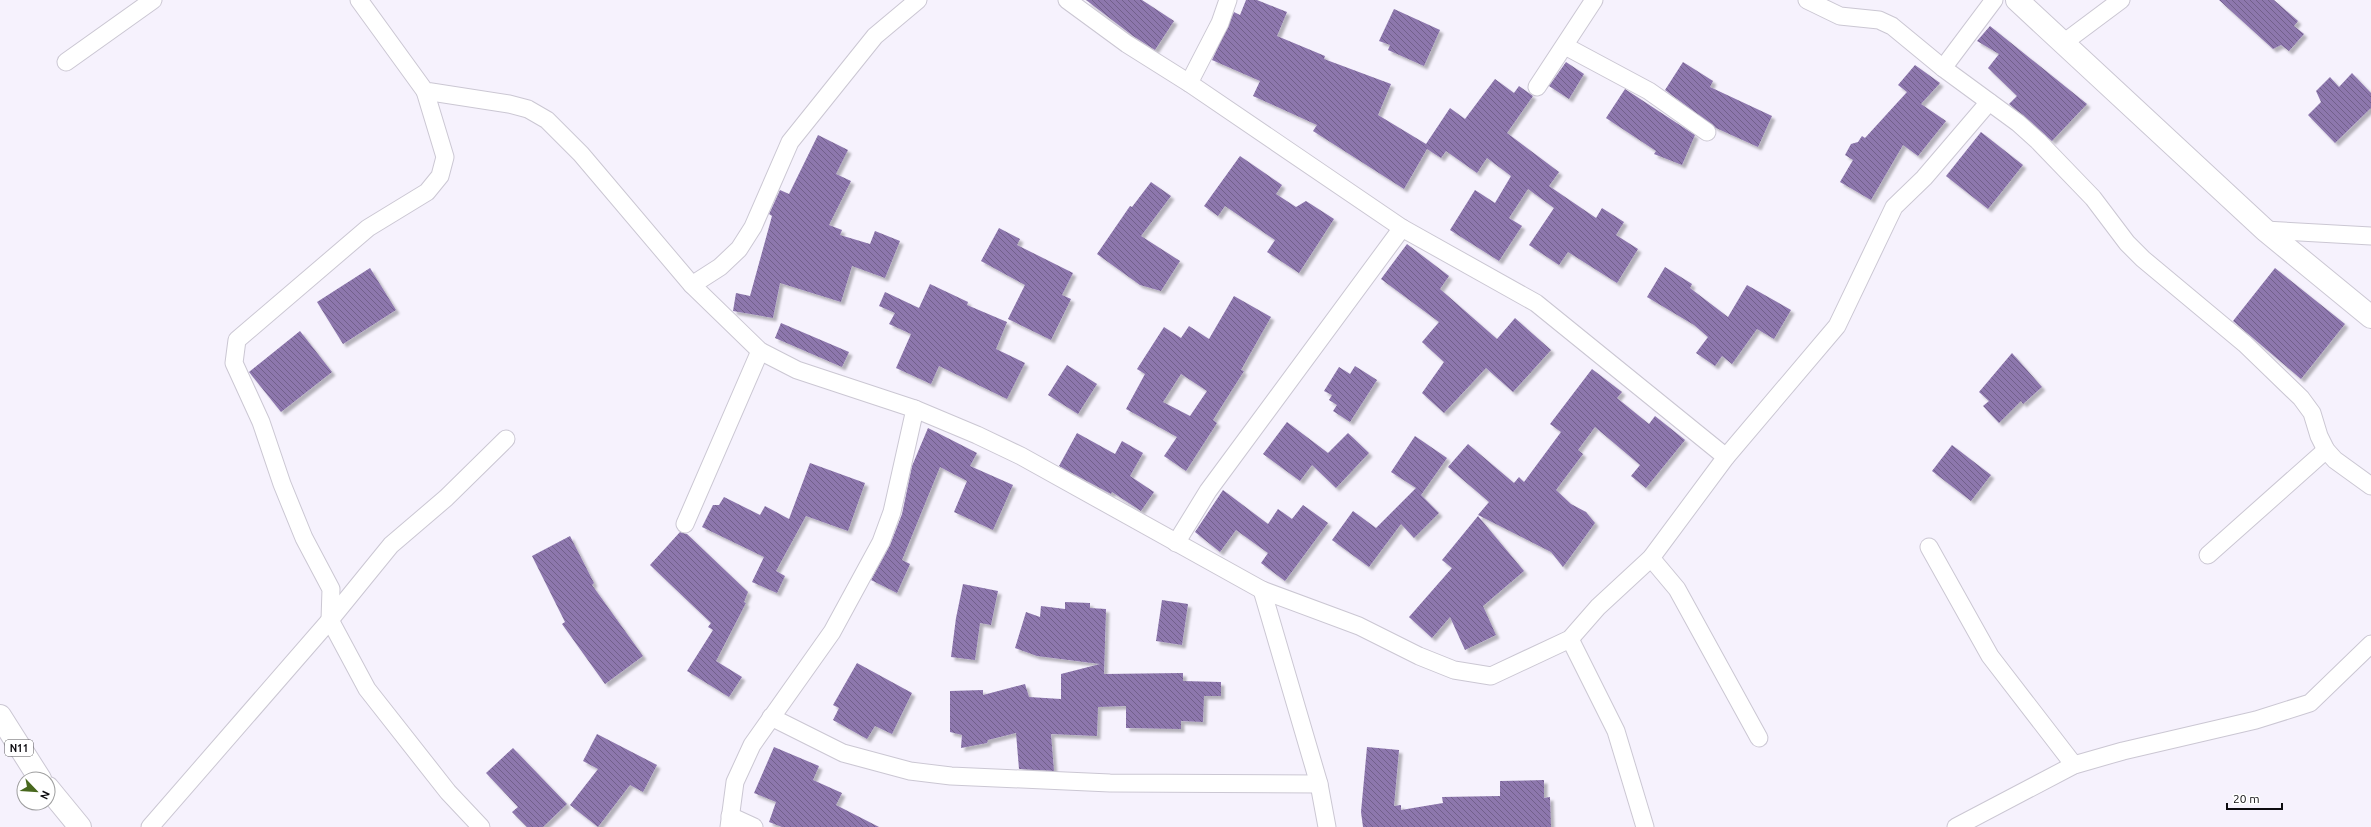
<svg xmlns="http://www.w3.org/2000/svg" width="2371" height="827" viewBox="0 0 2371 827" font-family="Ubuntu,sans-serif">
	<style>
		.building { fill: url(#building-back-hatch); fill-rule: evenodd; filter: url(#shadow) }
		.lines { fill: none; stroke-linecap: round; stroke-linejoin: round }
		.street-casing { stroke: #cbc7d3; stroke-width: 19 }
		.secondary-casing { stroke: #cbc7d3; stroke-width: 24 }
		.highway-casing { stroke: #cbc7d3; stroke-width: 24 }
		.street { stroke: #fff; stroke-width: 17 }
		.secondary { stroke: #fff; stroke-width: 22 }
		.highway { stroke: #fff; stroke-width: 22 }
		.labels { text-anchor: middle; stroke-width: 3.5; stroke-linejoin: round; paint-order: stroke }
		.shield { fill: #fff; stroke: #565558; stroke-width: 1 }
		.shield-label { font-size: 10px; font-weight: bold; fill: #0d0c10 }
	</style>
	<defs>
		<pattern id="building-back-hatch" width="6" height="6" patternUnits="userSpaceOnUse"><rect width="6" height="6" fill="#8d77ad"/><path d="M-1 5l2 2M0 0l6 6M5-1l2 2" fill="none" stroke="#72608b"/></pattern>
		<filter id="shadow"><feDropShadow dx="3.5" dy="3.5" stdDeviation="1" flood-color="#0004"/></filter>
	</defs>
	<rect width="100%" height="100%" fill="#f6f2fd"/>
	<g class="building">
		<polygon points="1086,0 1142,0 1174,21 1155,50 1133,36"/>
		<polygon points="1246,0 1257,0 1287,12 1277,36 1325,56 1324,59 1391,84 1378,115 1426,144 1450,108 1465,119 1495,79 1514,93 1519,86 1533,96 1507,133 1559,172 1549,186 1596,218 1602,208 1624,222 1616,235 1638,249 1617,283 1568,252 1559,265 1529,245 1554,208 1528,189 1509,218 1522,226 1499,261 1450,230 1475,190 1495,203 1511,176 1487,158 1477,173 1446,151 1441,158 1427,149 1404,189 1313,131 1317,125 1253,96 1260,81 1212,60 1234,12 1240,15"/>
		<polygon points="2219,0 2274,0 2298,21 2294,26 2304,34 2289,51 2281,45 2273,49"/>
		<polygon points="1394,9 1440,30 1424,66 1388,50 1390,45 1379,41"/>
		<polygon points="1990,26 2087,104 2052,141 2009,104 2017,96 1988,68 1999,54 1977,41"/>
		<polygon points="1566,62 1584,74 1569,99 1549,86"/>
		<polygon points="1683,62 1713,81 1710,87 1772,116 1758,147 1716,128 1665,90"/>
		<polygon points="1915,65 1940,83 1921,104 1946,121 1918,156 1903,145 1871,200 1840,182 1853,160 1845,155 1851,144 1858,142 1862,136 1865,138 1907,92 1898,85"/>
		<polygon points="2352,73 2371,93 2371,108 2335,143 2308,115 2321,102 2316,91 2330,77 2339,87"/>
		<polygon points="1625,89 1695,135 1682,165 1654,154 1656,151 1606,118"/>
		<polygon points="1981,132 2023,165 1988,209 1946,176"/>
		<polygon points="818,135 848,150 836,174 851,181 829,225 842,230 840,235 870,244 875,231 900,241 885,278 852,266 841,302 780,283 773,318 733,311 736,293 750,296 772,216 769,214 780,190 789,194"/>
		<polygon points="1240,156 1282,185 1276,194 1296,207 1306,201 1334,219 1299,273 1267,252 1275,240 1225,206 1218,216 1204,206"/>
		<polygon points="1151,182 1171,196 1141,236 1180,261 1161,291 1140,285 1097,254 1130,206 1132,207"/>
		<polygon points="999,228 1020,239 1017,245 1073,273 1062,295 1071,299 1051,340 1008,319 1025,285 981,261"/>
		<polygon points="1407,244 1449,276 1440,289 1497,339 1515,318 1551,350 1513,392 1486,368 1444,413 1422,393 1444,362 1422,342 1439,322 1381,279"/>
		<polygon points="1665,267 1692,284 1690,288 1728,317 1747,285 1791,310 1774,339 1757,329 1732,364 1722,356 1715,366 1696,353 1708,337 1694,325 1647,297"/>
		<polygon points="370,268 396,310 343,344 317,302"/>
		<polygon points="2275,268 2345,324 2301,379 2233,321"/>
		<polygon points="930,284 968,302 967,305 1007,322 996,349 1025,363 1007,399 939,366 931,384 896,368 911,334 889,324 895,313 879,306 885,292 919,308"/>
		<path d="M1234 296 1271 317 1241 370 1244 371 1213 420 1217 423 1186 471 1164 456 1177 437 1126 409 1145 374 1137 369 1164 327 1181 338 1189 326 1209 339ZM1181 374 1207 391 1190 416 1163 402Z"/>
		<polygon points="781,323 849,352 842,367 775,338"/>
		<polygon points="300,331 332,372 281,412 249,372"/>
		<polygon points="2012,353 2042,387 2023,404 2021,401 1999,423 1983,406 1989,401 1979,392"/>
		<polygon points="1067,365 1097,384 1078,414 1048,395"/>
		<polygon points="1355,366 1377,380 1350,422 1333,411 1337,405 1329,400 1332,395 1324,391 1339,367 1350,374"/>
		<polygon points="1592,369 1622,392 1617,398 1649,424 1655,416 1685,440 1646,488 1631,476 1640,465 1595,427 1578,450 1583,454 1556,490 1571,504 1586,512 1595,523 1563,567 1551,552 1478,515 1489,502 1448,467 1468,444 1514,483 1519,477 1524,482 1561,432 1550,424"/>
		<polygon points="1287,422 1328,453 1348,433 1369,453 1336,488 1312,465 1300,481 1263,454"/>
		<polygon points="928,428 977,453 970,466 1013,485 993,530 954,512 967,481 940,467 902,560 910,564 897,593 871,580 890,545 902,514 912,466"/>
		<polygon points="1077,433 1115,454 1122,441 1143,453 1130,476 1154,492 1141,511 1112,492 1111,494 1059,466"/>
		<polygon points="1415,436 1447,458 1421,495 1439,513 1414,538 1401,524 1369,567 1332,540 1353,511 1376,528 1416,488 1391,472"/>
		<polygon points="1952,445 1991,475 1971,501 1932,471"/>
		<polygon points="810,463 865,483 848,531 806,516 776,571 785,576 777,593 752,582 764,557 702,527 713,505 719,505 724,497 760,515 765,506 789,519"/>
		<polygon points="1223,490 1268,524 1278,509 1292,519 1303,505 1328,523 1285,581 1261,563 1268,553 1236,530 1220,552 1195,532"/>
		<polygon points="1478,516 1524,571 1483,606 1496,635 1465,650 1450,617 1432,638 1409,617 1452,568 1442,560"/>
		<polygon points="680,532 687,534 748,592 744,602 746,603 716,661 742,677 729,697 687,671 713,630 708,627 711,623 650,565"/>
		<polygon points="570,536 594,583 592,585 643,656 605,684 562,624 565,622 532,556"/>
		<polygon points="963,584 998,591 991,625 980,623 975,660 951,657 956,618"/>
		<polygon points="1162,600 1188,604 1182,645 1156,641"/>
		<polygon points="1065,602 1090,603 1090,608 1106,609 1104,674 1183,673 1183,681 1221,682 1221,696 1204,696 1203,722 1181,721 1181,729 1126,728 1126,706 1098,707 1097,736 1051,734 1054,771 1019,769 1016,733 988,740 987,743 961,748 962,735 950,732 950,691 983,690 983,695 1025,684 1029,697 1061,699 1061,674 1100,664 1037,656 1015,648 1026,612 1040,617 1041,606 1065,609"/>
		<polygon points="857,663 912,693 892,734 875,726 867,739 833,720 839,708 833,705"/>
		<polygon points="597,734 657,765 643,792 630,785 598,827 570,805 598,769 583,761"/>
		<polygon points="774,747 819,766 813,780 842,793 836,805 879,827 782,827 769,822 776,802 754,793"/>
		<polygon points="1367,747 1399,750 1394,806 1401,805 1401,810 1443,803 1442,797 1500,796 1500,781 1544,780 1544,798 1550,797 1551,827 1363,827 1361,812"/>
		<polygon points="513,748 567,804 543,827 527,827 512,812 518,807 486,773"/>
	</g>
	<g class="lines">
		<g class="street-casing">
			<g id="street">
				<polyline points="359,0 425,91 509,104 528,109 547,120 581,154 692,285 760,351 797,370 915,409 977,435 1021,456 1262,590 1359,626 1419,656 1454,670 1491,676 1570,639 1598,607 1651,558 1726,457 1837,326 1894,207 1924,178 1989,102"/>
				<polyline points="1067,0 1127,44 1189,83 1402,228 1536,303 1726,457"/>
				<polyline points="1807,0 1840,16 1879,20 1892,26 1943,68 2018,123 2038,141 2093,198 2127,243 2143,259 2245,344 2301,398 2312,413 2319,436 2326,450 2335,460 2371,486"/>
				<polyline points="2062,44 2121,0"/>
				<polyline points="1565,46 1649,91 1707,132"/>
				<polyline points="66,62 153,0"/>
				<polyline points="1943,68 1994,0"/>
				<polyline points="1189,83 1220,23 1228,0"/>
				<polyline points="1537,87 1594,0"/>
				<polyline points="425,91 445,157 440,176 427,192 368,228 237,340 234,363 261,422 282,484 304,538 331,589 330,620 367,689 448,792 481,827"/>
				<polyline points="2265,230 2371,236"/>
				<polyline points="692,285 720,267 739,249 753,227 790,142 875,36 918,0"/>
				<polyline points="685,524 760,351"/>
				<polyline points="1176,543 1208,491 1402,228"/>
				<polyline points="1929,547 1990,656 2074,765"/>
				<polyline points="2208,555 2326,450"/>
				<polyline points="1651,558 1677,589 1759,738"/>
				<polyline points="1262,590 1319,784 1327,827"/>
				<polyline points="1570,639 1616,731 1645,827"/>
				<polyline points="771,717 843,753 910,771 951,776 1110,783 1319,784"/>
				<polyline points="730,816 754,827"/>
				<polyline points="150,827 330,620 391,545 446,498 506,439"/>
				<polyline points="729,827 735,782 752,745 832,632 881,542 892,512 915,409"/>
				<polyline points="1956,827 2074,765 2123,751 2256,720 2310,703 2371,644"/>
			</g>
		</g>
		<g class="secondary-casing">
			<polyline id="secondary" points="2017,0 2265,230 2371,317"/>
		</g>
		<g class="highway-casing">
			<g id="highway">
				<polyline points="0,716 40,779"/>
				<polyline points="48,788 80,827"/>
			</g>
		</g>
		<use href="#street" class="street"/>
		<use href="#secondary" class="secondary"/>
		<use href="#highway" class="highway"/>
	</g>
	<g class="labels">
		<rect class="shield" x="5" y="740" width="28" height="16" rx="3"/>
		<g class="shield-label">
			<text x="19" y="752">N11</text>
		</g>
	</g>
	<g transform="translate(36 791) rotate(115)"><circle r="19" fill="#ffffff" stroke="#9e9e9f"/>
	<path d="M0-3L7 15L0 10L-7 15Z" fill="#48681e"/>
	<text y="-6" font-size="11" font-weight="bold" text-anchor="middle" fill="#0d0c10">N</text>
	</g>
	<path d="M2227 803v6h55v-6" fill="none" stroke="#0d0c10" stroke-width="2"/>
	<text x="2233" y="803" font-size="12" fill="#0d0c10" stroke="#ffffff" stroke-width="3" paint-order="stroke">20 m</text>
</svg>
